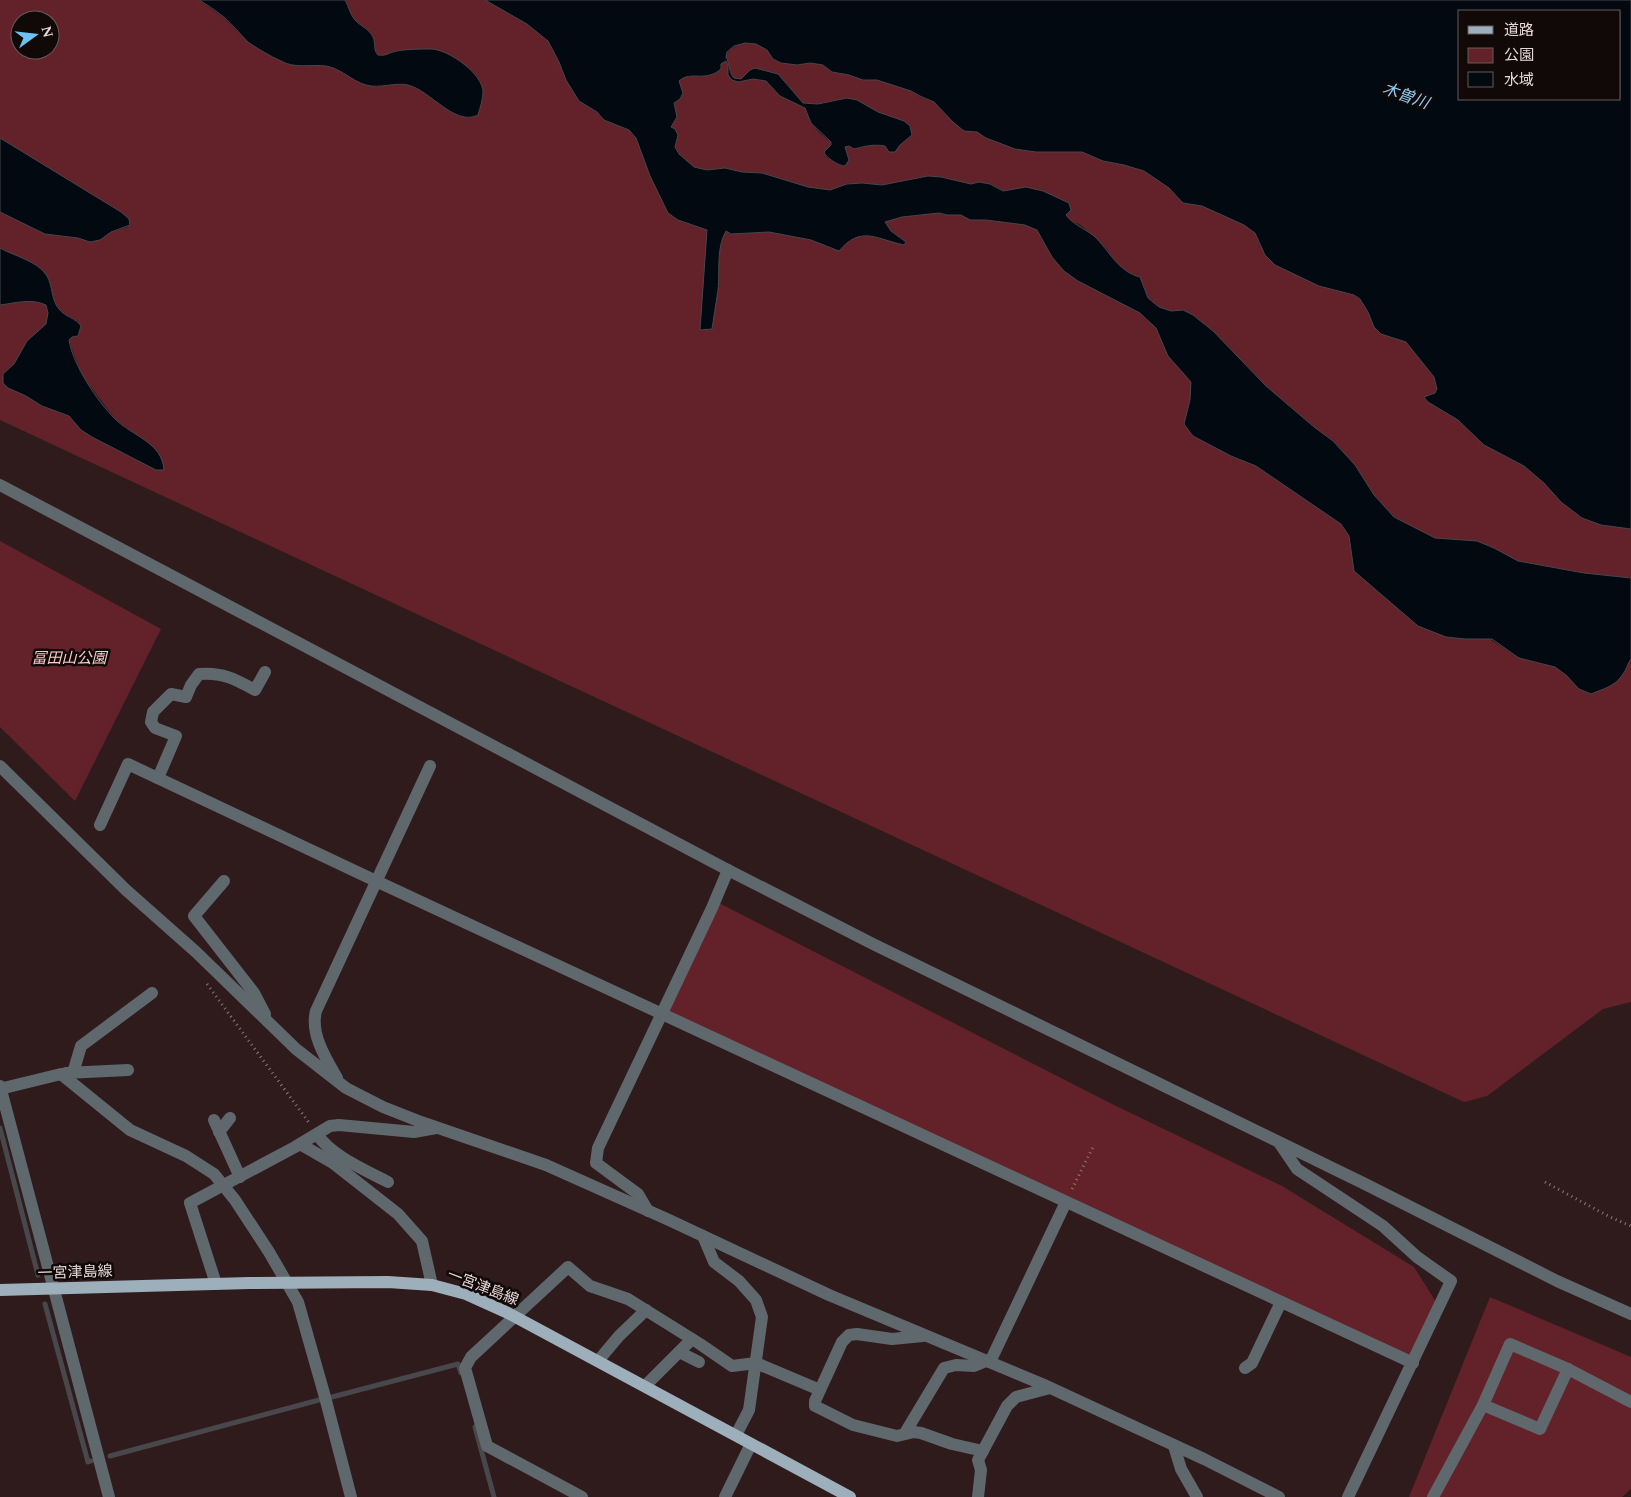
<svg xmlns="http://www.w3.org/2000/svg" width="1631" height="1497" viewBox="0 0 1631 1497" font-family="Spectral,'Noto Sans JP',serif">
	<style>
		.green { fill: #632229; fill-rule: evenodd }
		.water { fill: #020910; stroke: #47474c; fill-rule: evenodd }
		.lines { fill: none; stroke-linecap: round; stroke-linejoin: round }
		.stream { stroke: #47474c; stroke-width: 5 }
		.path { stroke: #8b797a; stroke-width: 3; stroke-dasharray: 1 4; stroke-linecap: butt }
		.minor { stroke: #5f686d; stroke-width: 12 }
		.major { stroke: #9dafbb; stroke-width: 12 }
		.labels { text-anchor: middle; stroke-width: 5; stroke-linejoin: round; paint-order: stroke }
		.park-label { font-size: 15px; font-style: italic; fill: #fccbcb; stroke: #110808 }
		.street-label { font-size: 15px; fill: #e7d8d8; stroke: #110808 }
		.water-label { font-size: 16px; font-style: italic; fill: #8ecef5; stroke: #110808 }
	</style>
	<rect width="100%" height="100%" fill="#2f1b1c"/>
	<g class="green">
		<path d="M0 0H199L224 18 242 36 299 66H329L376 87 397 84 408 85 418 89 457 115 481 84C477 74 469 68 460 62 442 49 433 49 412 50 406 51 398 50 393 52 387 54 385 56 378 56 373 50 376 44 373 37 369 29 362 27 356 21 350 15 349 7 345 0H485L527 24 548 41 559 62 566 80 579 101 597 112 604 120 629 130 636 138 650 176 668 213 678 220 707 230 701 330 712 329C714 316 716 302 718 289 720 270 716 248 726 231L731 234 769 232 811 240 839 251C863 223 876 243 905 242L891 231 884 222 902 217 939 213 947 215H961L970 220H986L1025 225 1037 230 1052 257 1064 271 1078 281 1140 313 1156 328 1168 356 1191 382 1190 400 1184 424 1193 436 1231 456 1256 466 1341 524 1349 536 1351 551 1519 658 1555 667 1566 675 1579 689 1623 674 1628 661 1631 659V1002L1603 1009 1487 1096 1464 1102 0 420V305C16 303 31 298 46 305L49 313 46 324 27 341 14 364 8 369 26 396 42 406 69 416 92 437 156 470V449L116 420 81 374 69 340 78 321C68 316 61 313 55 303L8 253 0 248V212L45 234 78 238 90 242 100 240 111 232 128 227 129 219 110 205 85 192 0 138ZM20 20H50V50H20Z"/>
		<path d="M745 43 756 44 767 50 773 59 781 63 797 65 810 63 823 65 832 72 849 75 863 80H877L911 91 920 97 934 102 964 131 977 132 986 138 1036 152H1082L1103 161 1124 165 1144 171 1169 188 1183 203 1202 206 1244 225 1255 233 1260 246 1275 265 1319 286 1354 295 1360 299 1368 312 1374 327 1406 342 1434 377 1437 389 1435 393 1424 397 1428 402 1458 420 1484 445 1524 466 1544 483 1561 502 1601 525 1631 529V578L1584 573 1518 561 1494 548 1477 541 1435 538 1394 517 1374 495 1355 465 1333 441 1314 427 1266 386 1213 331 1193 315 1183 310 1171 311 1159 307 1148 298 1140 277 1130 275 1114 261 1107 249 1081 225 1069 220 1066 215 1069 203 1043 191 1026 187 1003 191 990 184 980 182 971 184 941 177 928 176 882 185 862 183 847 184 830 190 808 187 762 173 742 172 725 168 707 170 694 167 679 154 675 147 678 135 671 127 677 117 674 103 680 99 683 93 679 81C685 75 692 76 700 77L726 61 728 65V75L738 82 753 79 766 81 780 96 805 108C810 123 817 133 831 142L826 157 842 166 848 156 845 147 849 146 855 149 870 145 885 146 900 145 904 121 878 112 857 100 847 98 818 104 803 103 793 94 788 84 745 75 741 79 734 78C730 74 730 64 726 57 729 47 737 46 745 43Z"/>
		<polygon points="0,541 161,629 75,801 0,727"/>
		<polygon points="719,903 1110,1103 1282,1186 1414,1267 1436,1302 1411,1357 667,1011"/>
		<polygon points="1490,1297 1631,1357 1631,1489 1622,1497 1409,1497"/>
	</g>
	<g class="water">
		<path d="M199 0H345C349 7 350 15 356 21 362 27 369 29 373 37 376 44 373 50 378 55 385 56 387 54 393 52 402 49 422 49 432 49 449 50 483 74 483 92 483 99 480 108 478 115 455 127 430 90 408 85 394 82 380 89 366 85 352 81 340 68 326 66 311 64 295 69 281 61 270 56 258 49 248 42 240 34 233 25 224 17 216 11 208 5 199 0Z"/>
		<path d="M485 0H1631V529L1601 525 1582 518 1561 502 1544 483 1524 466 1484 445 1458 420 1428 402 1424 397 1435 393 1437 389 1434 377 1406 342 1381 334 1374 327 1368 312 1360 299 1354 295 1319 286 1275 265 1265 255 1255 233 1244 225 1202 206 1183 203 1169 188 1144 171 1124 165 1103 161 1082 152H1036L1015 149 986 138 977 132 964 131 953 122 934 102 920 96 911 91 877 80H863L849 75 832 72 823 65 810 63 797 65 781 63 773 59 767 50 756 44 745 43 734 46 727 52 726 57C730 64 729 74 734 78L741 79 750 70 755 68 778 74 803 103 818 104 847 98 857 100 878 112 904 121 910 126 912 135 900 145 895 152H889L885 146C873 144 866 146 854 149L849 146 845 147 849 160 845 166C839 166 826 158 824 152L831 145V142L811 123 805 108 780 96 766 81 753 79 738 82 732 80 728 75V65L726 61 721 64V69C705 83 691 70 679 81L683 93 680 99 674 103 677 117 671 127 675 129 678 135 675 147 679 154 694 167 707 170 725 168 742 172 762 173 808 187 830 190 847 184 862 183 882 185 928 176 941 177 971 184 979 182 990 184 1003 191 1026 187 1043 191 1069 203 1071 210 1066 215C1071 223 1085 229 1094 236 1109 250 1118 272 1140 277L1148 298 1159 307 1171 311 1183 310 1193 315 1213 331 1266 386 1314 427 1333 441 1355 465 1374 495 1394 517 1435 538 1477 541 1494 548 1518 561 1584 573 1631 578V659C1627 664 1627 669 1623 674 1616 686 1603 689 1591 694L1579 689 1566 675 1555 667 1519 658 1492 639H1465L1446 637 1418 626 1354 571 1349 536 1341 524 1256 466 1231 456 1193 436 1184 424 1190 400 1191 382 1168 356 1156 328 1140 313 1078 281 1064 271 1052 257 1037 230 1025 225 986 220H970L961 215H947L939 213 902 217 885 222 891 231 906 242 904 245C876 239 861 225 839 251L811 240 769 232 731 234 726 231C716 248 720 271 718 290 716 303 714 316 712 329L700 330 707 230 678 220 668 213 650 176 636 138 629 130 604 120 597 112 579 101 566 80 559 62 548 41 527 24ZM1620 11V99H1460V11Z"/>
		<polygon points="0,138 121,212 129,219 130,225 111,232 100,240 90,242 78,238 45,234 0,212"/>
		<path d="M0 248C14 256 38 261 47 276 53 286 51 300 59 309 65 317 76 318 81 326L78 336 72 337 69 340C73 365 97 401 115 419 132 436 162 442 164 470H156L92 437 81 430 69 416 42 406 26 396 8 388 3 383V374L14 364 27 341 46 324 48 313 46 305C31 298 16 303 0 305Z"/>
	</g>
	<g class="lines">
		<g class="stream">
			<polyline points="0,1128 38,1275"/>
			<polyline points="45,1304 88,1462 91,1461"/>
			<polyline points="332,1397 458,1364 461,1373"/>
			<polyline points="475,1427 494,1497"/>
			<polyline points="110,1456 319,1400"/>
		</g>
		<g class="path">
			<polyline points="207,984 310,1124"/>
			<polyline points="1545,1182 1610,1217 1631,1226"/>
			<polyline points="1072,1189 1094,1145"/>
		</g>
		<g class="minor">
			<polyline points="0,485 728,870 873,944 1363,1183 1557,1281 1631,1314"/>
			<polyline points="0,766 126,890 196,952 296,1049 346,1088 383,1107 421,1122 546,1165 669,1220 829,1295 1042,1384 1204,1459 1279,1497"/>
			<path d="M158 778 176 736 155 728 151 722 153 712 171 694 186 697 191 685 199 674C222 672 235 679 255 690L265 672"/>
			<polyline points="100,825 128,764 376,881 1413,1363"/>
			<polyline points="224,881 194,916 254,993 265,1014"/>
			<polyline points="66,1073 128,1070"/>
			<polyline points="73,1073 81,1046 152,993"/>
			<path d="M337 1078C326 1059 310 1034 316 1011L430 766"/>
			<polyline points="0,1086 109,1497"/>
			<polyline points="0,1089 61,1074 130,1130 186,1156 214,1174 235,1200 269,1252 298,1302 325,1397 351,1497"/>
			<polyline points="214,1120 240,1177"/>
			<polyline points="219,1132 230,1118"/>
			<path d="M317 1134C330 1155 365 1170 388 1182"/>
			<polyline points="300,1144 333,1163 398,1214 422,1241 432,1285"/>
			<polyline points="1280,1144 1297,1169 1383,1226 1417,1257 1451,1281 1348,1497"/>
			<polyline points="648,1211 638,1194 596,1163 598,1148 712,908 728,870"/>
			<polyline points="703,1236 714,1262 739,1281 756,1300 762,1317 749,1410 736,1435"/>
			<polyline points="216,1284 190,1203 295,1147 330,1126 339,1125 414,1132 436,1128"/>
			<polyline points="923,1336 892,1339 857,1334 849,1335 842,1342 815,1401 815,1406 853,1425 897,1436 914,1432 921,1433 952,1444 983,1451"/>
			<polyline points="679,1352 699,1362"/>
			<polyline points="598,1361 619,1336 646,1310"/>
			<polyline points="990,1362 1066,1202"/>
			<polyline points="1245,1368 1252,1363 1281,1302"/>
			<polyline points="645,1386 692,1339"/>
			<polyline points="1483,1405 1540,1429 1568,1369"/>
			<polyline points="905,1433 944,1368 956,1365 974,1366 986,1361"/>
			<polyline points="1174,1446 1181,1469 1197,1497"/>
			<polyline points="582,1497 487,1446 465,1368 471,1357 568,1267 590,1286 628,1299 700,1344 732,1366 756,1363 820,1390"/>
			<polyline points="725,1497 751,1444"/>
			<polyline points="978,1497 981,1470 978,1460 1007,1406 1016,1397 1050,1388"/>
			<polyline points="1433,1497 1483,1405 1510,1344 1568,1369 1631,1402"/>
		</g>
		<polyline class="major" points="0,1290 249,1283 388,1282 432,1285 466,1294 508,1313 850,1497"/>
	</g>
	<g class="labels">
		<g class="park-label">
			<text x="69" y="663">冨田山公園</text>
		</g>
		<g class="street-label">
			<text transform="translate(75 1272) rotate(-2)" y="5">一宮津島線</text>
			<text transform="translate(483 1287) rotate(21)" y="5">一宮津島線</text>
		</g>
		<g class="water-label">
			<text transform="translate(1406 95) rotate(20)" y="6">木曽川</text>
		</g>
	</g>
	<rect x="1458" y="10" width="162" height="90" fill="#110808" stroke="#675b5b"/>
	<rect x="1468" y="26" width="25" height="8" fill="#9dafbb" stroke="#675b5b"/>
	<text x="1504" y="35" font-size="15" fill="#e7d8d8">道路</text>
	<rect x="1468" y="48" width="25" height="15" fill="#632229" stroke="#675b5b"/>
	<text x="1504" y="60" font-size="15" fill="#e7d8d8">公園</text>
	<rect x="1468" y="72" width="25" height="15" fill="#020910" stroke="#675b5b"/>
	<text x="1504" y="85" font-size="15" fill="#e7d8d8">水域</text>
	<g transform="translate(35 35) rotate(75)"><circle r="24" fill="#110808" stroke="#675b5b"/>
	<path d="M0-4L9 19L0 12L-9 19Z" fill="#6dc2f3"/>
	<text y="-8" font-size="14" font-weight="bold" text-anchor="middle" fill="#e7d8d8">N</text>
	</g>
</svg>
